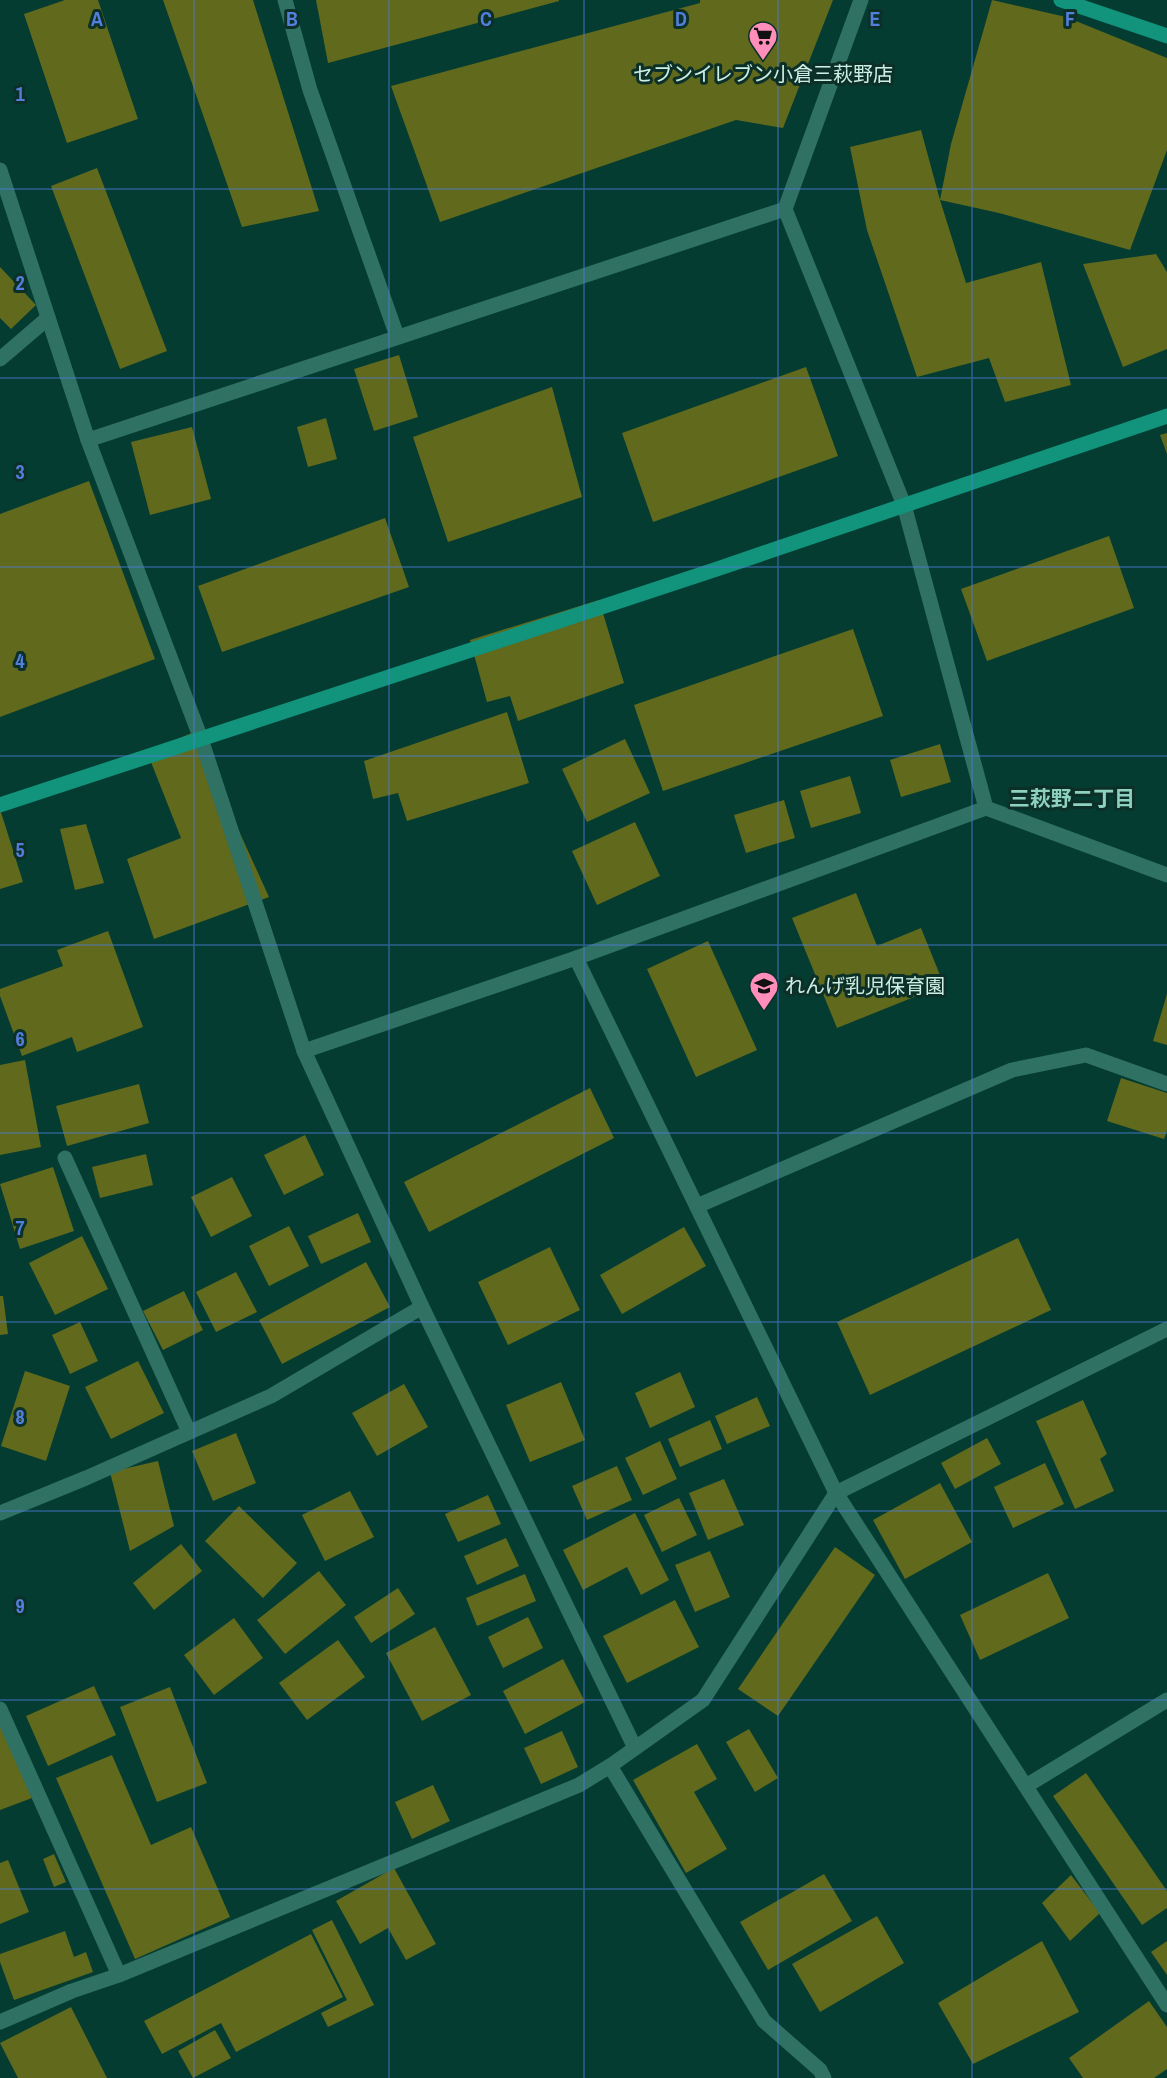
<svg xmlns="http://www.w3.org/2000/svg" width="1167" height="2078" viewBox="0 0 1167 2078" font-family="'Archivo Narrow','Noto Sans JP',sans-serif">
	<style>
		.building { fill: #60691c }
		.lines { fill: none; stroke-linecap: round; stroke-linejoin: round }
		.lane { stroke: #2f7162; stroke-width: 15 }
		.street { stroke: #2f7162; stroke-width: 15 }
		.secondary { stroke: #11937c; stroke-width: 15 }
		.grid { fill: none; stroke: #527edc; stroke-width: 1.5; stroke-opacity: 0.55 }
		.labels { text-anchor: middle; stroke-width: 6; stroke-linejoin: round; paint-order: stroke }
		.poi-label { font-size: 20px; fill: #cfefe5; stroke: #0c3028 }
		.neighbourhood-label { font-size: 21px; font-weight: bold; fill: #8ed1bf; stroke: #0c3028 }
		.grid-label { font-size: 20px; text-anchor: middle; font-weight: bold; fill: #527edc; stroke: #0c3028; stroke-width: 6; stroke-linejoin: round; paint-order: stroke }
	</style>
	<rect width="100%" height="100%" fill="#043c32"/>
	<g class="building">
		<polygon points="65,0 98,0 138,119 67,143 24,14"/>
		<polygon points="163,0 253,0 319,211 242,227"/>
		<polygon points="316,0 559,0 559,1 328,63"/>
		<polygon points="700,0 833,0 783,128 736,120 440,222 391,86 700,3"/>
		<polygon points="992,0 1066,17 1167,58 1167,150 1130,250 999,213 940,200 966,283 1041,262 1071,385 1005,402 989,358 917,377 867,230 850,147 921,130 940,200 951,144"/>
		<polygon points="97,168 167,351 120,369 51,186"/>
		<polygon points="1156,254 1167,272 1167,349 1123,367 1083,264"/>
		<polygon points="0,267 36,305 11,329 0,318"/>
		<polygon points="399,355 418,417 374,431 354,369"/>
		<polygon points="806,367 838,456 653,522 622,433"/>
		<polygon points="552,387 582,497 448,542 413,437"/>
		<polygon points="326,418 337,459 308,467 297,427"/>
		<polygon points="192,427 211,499 150,515 131,442"/>
		<polygon points="1167,433 1167,454 1160,435"/>
		<polygon points="89,481 155,659 0,717 0,514"/>
		<polygon points="385,518 409,587 222,652 198,586"/>
		<polygon points="1109,536 1134,608 987,661 961,589"/>
		<polygon points="599,600 624,683 518,721 510,696 487,702 470,640"/>
		<polygon points="853,629 883,716 663,791 634,705"/>
		<polygon points="507,712 529,783 407,821 398,793 373,799 364,761"/>
		<polygon points="194,732 269,897 154,939 127,859 181,838 147,752"/>
		<polygon points="625,739 650,793 587,822 562,769"/>
		<polygon points="940,744 951,782 901,797 890,760"/>
		<polygon points="850,776 861,813 811,828 800,791"/>
		<polygon points="784,800 795,838 746,853 734,815"/>
		<polygon points="0,809 23,882 0,889"/>
		<polygon points="635,822 660,876 597,905 572,851"/>
		<polygon points="86,824 104,883 75,890 60,829"/>
		<polygon points="856,893 877,946 921,928 944,985 837,1028 792,918"/>
		<polygon points="108,931 143,1027 77,1052 72,1037 22,1056 0,996 0,989 63,966 57,950"/>
		<polygon points="708,941 757,1050 696,1077 647,969"/>
		<polygon points="1167,994 1167,1045 1153,1041"/>
		<polygon points="25,1060 41,1147 0,1155 0,1065"/>
		<polygon points="1121,1078 1167,1093 1167,1131 1164,1139 1107,1121"/>
		<polygon points="139,1084 149,1123 67,1146 56,1106"/>
		<polygon points="590,1088 614,1138 429,1232 404,1182"/>
		<polygon points="305,1135 324,1175 284,1195 264,1155"/>
		<polygon points="146,1154 153,1185 100,1198 92,1167"/>
		<polygon points="53,1167 74,1231 20,1249 0,1184"/>
		<polygon points="232,1177 252,1216 211,1237 191,1197"/>
		<polygon points="358,1213 371,1242 321,1264 308,1236"/>
		<polygon points="289,1226 309,1266 269,1286 249,1246"/>
		<polygon points="684,1227 706,1266 622,1314 600,1275"/>
		<polygon points="82,1236 108,1289 55,1315 29,1263"/>
		<polygon points="1018,1238 1051,1310 870,1395 837,1322"/>
		<polygon points="550,1247 580,1310 508,1345 478,1282"/>
		<polygon points="366,1262 390,1307 282,1364 259,1320"/>
		<polygon points="236,1272 257,1312 216,1332 196,1292"/>
		<polygon points="184,1291 203,1330 163,1350 143,1311"/>
		<polygon points="0,1296 3,1296 8,1334 0,1335"/>
		<polygon points="80,1322 98,1361 70,1374 52,1335"/>
		<polygon points="138,1361 164,1413 111,1439 85,1387"/>
		<polygon points="25,1371 70,1386 46,1461 1,1446"/>
		<polygon points="680,1372 695,1407 650,1428 635,1393"/>
		<polygon points="561,1382 585,1440 530,1462 506,1405"/>
		<polygon points="404,1384 428,1427 377,1456 352,1413"/>
		<polygon points="757,1397 770,1426 727,1444 715,1416"/>
		<polygon points="1083,1400 1107,1454 1100,1459 1114,1491 1075,1509 1036,1421"/>
		<polygon points="710,1420 722,1449 680,1467 668,1439"/>
		<polygon points="236,1433 256,1483 213,1501 192,1451"/>
		<polygon points="987,1438 1001,1464 955,1489 941,1463"/>
		<polygon points="660,1441 677,1479 643,1495 625,1458"/>
		<polygon points="158,1461 174,1526 130,1551 110,1472"/>
		<polygon points="1045,1463 1064,1504 1013,1528 994,1487"/>
		<polygon points="617,1466 632,1500 587,1520 572,1486"/>
		<polygon points="724,1479 744,1525 708,1540 689,1493"/>
		<polygon points="940,1483 972,1542 905,1579 873,1520"/>
		<polygon points="350,1491 374,1537 325,1561 302,1515"/>
		<polygon points="488,1495 501,1524 458,1542 445,1514"/>
		<polygon points="679,1498 697,1535 662,1552 644,1515"/>
		<polygon points="239,1506 297,1563 263,1598 205,1541"/>
		<polygon points="635,1513 669,1580 641,1595 627,1567 583,1590 563,1550"/>
		<polygon points="506,1538 519,1566 477,1585 464,1556"/>
		<polygon points="181,1544 202,1571 154,1610 133,1583"/>
		<polygon points="835,1547 875,1575 778,1716 738,1689"/>
		<polygon points="710,1551 730,1597 695,1612 675,1565"/>
		<polygon points="319,1571 346,1605 285,1654 257,1620"/>
		<polygon points="1048,1573 1069,1618 980,1660 960,1615"/>
		<polygon points="525,1574 536,1601 477,1626 466,1598"/>
		<polygon points="398,1588 415,1614 371,1643 354,1617"/>
		<polygon points="675,1600 699,1647 627,1683 603,1636"/>
		<polygon points="528,1617 543,1648 503,1668 488,1637"/>
		<polygon points="234,1618 263,1658 214,1695 184,1655"/>
		<polygon points="435,1627 471,1695 422,1721 386,1653"/>
		<polygon points="338,1640 365,1677 307,1720 279,1683"/>
		<polygon points="563,1659 585,1702 525,1734 503,1691"/>
		<polygon points="94,1686 116,1735 48,1766 26,1716"/>
		<polygon points="170,1687 207,1783 157,1802 120,1707"/>
		<polygon points="0,1719 32,1798 0,1810"/>
		<polygon points="749,1729 778,1778 755,1792 726,1742"/>
		<polygon points="562,1731 578,1767 541,1784 524,1748"/>
		<polygon points="697,1744 717,1779 694,1792 727,1849 686,1873 633,1780"/>
		<polygon points="112,1755 151,1845 191,1827 230,1917 135,1959 56,1778"/>
		<polygon points="1086,1773 1167,1891 1167,1908 1142,1925 1053,1796"/>
		<polygon points="433,1785 450,1821 412,1839 395,1802"/>
		<polygon points="54,1854 66,1882 54,1887 43,1859"/>
		<polygon points="8,1860 29,1912 0,1924 0,1863"/>
		<polygon points="394,1868 436,1944 406,1960 388,1928 360,1944 336,1901"/>
		<polygon points="824,1874 852,1921 768,1970 740,1922"/>
		<polygon points="1071,1875 1100,1913 1070,1941 1042,1903"/>
		<polygon points="877,1916 904,1963 820,2012 792,1964"/>
		<polygon points="332,1920 374,2005 328,2027 321,2013 347,2000 312,1930"/>
		<polygon points="65,1931 74,1957 86,1952 93,1972 14,2000 0,1962 0,1954"/>
		<polygon points="311,1934 343,1997 236,2052 221,2023 162,2054 144,2021"/>
		<polygon points="1042,1941 1079,2012 973,2064 938,2003"/>
		<polygon points="1167,1941 1167,1975 1151,1952"/>
		<polygon points="1149,2001 1167,2027 1167,2069 1154,2078 1083,2078 1069,2058"/>
		<polygon points="71,2007 107,2078 18,2078 0,2043"/>
		<polygon points="215,2030 231,2058 193,2078 178,2051"/>
	</g>
	<g class="lines">
		<g class="lane">
			<polyline points="65,1158 189,1432"/>
			<polyline points="0,1709 119,1975"/>
		</g>
		<g class="street">
			<polyline points="285,0 310,90 397,336"/>
			<polyline points="861,0 785,209 904,505 986,808"/>
			<polyline points="0,170 88,440 201,739 304,1051 422,1307 635,1748"/>
			<polyline points="0,359 48,318"/>
			<polyline points="88,440 785,209"/>
			<polyline points="576,958 836,1493 1167,2005"/>
			<polyline points="304,1051 576,958 986,808 1167,875"/>
			<polyline points="697,1206 1012,1070 1086,1055 1167,1084"/>
			<polyline points="0,1513 86,1478 271,1396 422,1307"/>
			<polyline points="610,1766 764,2021 820,2070 824,2078"/>
			<polyline points="1026,1786 1167,1700"/>
			<polyline points="0,2022 72,1991 119,1975 579,1785 610,1766 703,1700 836,1493 1167,1329"/>
		</g>
		<g class="secondary">
			<polyline points="1061,0 1167,36"/>
			<polyline points="0,805 717,569 1167,416"/>
		</g>
	</g>
	<path class="grid" d="M194 0V2078M389 0V2078M584 0V2078M778 0V2078M972 0V2078M0 189H1167M0 378H1167M0 567H1167M0 756H1167M0 945H1167M0 1133H1167M0 1322H1167M0 1511H1167M0 1700H1167M0 1889H1167"/>
	<defs>
		<g id="supermarket-pin" transform="scale(1.5)"><path d="M0 17L-7.5 6A9.5 9.5 0 1 1 7.5 6Z" fill="#ff8ebb" stroke="#0c3028"/><path d="M-6-5.5h2.5l.6 2H6L4.5 2H-2.5L-4.4-4H-6ZM-1.5 3.2a1.3 1.3 0 1 0 .1 0ZM3 3.2a1.3 1.3 0 1 0 .1 0Z" fill="#111"/></g>
		<g id="school-pin" transform="scale(1.5)"><path d="M0 17L-7.5 6A9.5 9.5 0 1 1 7.5 6Z" fill="#ff8ebb" stroke="#0c3028"/><path d="M0-5L7-2L0 1L-7-2ZM-4 1L0 2.5L4 1V4Q0 6-4 4Z" fill="#111"/></g>
	</defs>
	<g fill-rule="evenodd">
		<use href="#supermarket-pin" x="763" y="36"/>
		<use href="#school-pin" x="764" y="986"/>
	</g>
	<g class="labels">
		<g class="poi-label">
			<text x="763" y="81">セブンイレブン小倉三萩野店</text>
			<text x="785" y="993" text-anchor="start">れんげ乳児保育園</text>
		</g>
		<g class="neighbourhood-label">
			<text x="1072" y="806">三萩野二丁目</text>
		</g>
	</g>
	<g class="grid-label">
		<text x="97" y="26">A</text>
		<text x="292" y="26">B</text>
		<text x="486" y="26">C</text>
		<text x="681" y="26">D</text>
		<text x="875" y="26">E</text>
		<text x="1070" y="26">F</text>
		<text x="20" y="101">1</text>
		<text x="20" y="290">2</text>
		<text x="20" y="479">3</text>
		<text x="20" y="668">4</text>
		<text x="20" y="857">5</text>
		<text x="20" y="1046">6</text>
		<text x="20" y="1235">7</text>
		<text x="20" y="1424">8</text>
		<text x="20" y="1613">9</text>
	</g>
</svg>
